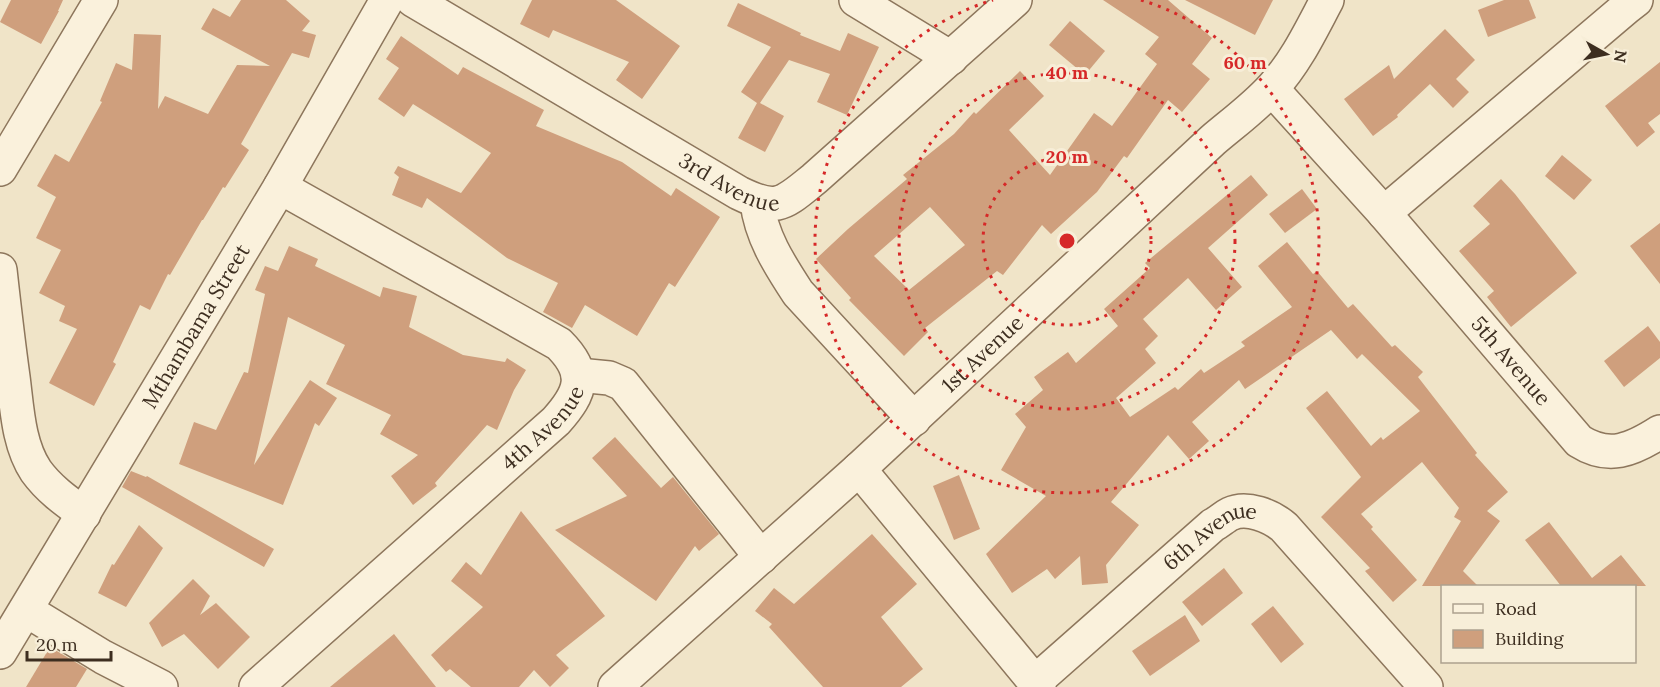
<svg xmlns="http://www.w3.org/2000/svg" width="1660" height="687" viewBox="0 0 1660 687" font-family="Lora,serif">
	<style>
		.building { fill: #cf9f7d; fill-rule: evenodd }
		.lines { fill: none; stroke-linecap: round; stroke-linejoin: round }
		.minor-casing { stroke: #8d765c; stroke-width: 36 }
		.minor { stroke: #faf1dc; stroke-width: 33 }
		.ring { fill: none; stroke: #d62828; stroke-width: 3; stroke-dasharray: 3 6 }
		.labels { text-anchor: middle; stroke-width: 6; stroke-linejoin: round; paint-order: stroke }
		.street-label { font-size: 21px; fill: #3d2e20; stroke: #f7eed8 }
		.centre { fill: #d62828; stroke: #f7eed8; stroke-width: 3 }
		.ring-label { font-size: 18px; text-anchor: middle; font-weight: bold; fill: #d62828; stroke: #f7eed8; stroke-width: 6; stroke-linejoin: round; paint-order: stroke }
	</style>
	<rect width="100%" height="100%" fill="#f0e4c8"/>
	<g class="building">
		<polygon points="11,0 63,0 58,11 59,11 41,44 0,22"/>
		<polygon points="241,0 286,0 310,21 302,31 316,35 309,58 292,53 241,144 249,150 225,188 223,187 203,220 202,220 170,275 168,274 150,310 140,305 113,362 116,364 94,406 49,383 77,329 59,321 65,306 39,293 61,250 36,238 56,197 37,186 55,154 69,162 102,102 100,101 116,63 132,70 134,34 161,35 158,109 165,96 208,114 237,65 270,66 201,29 213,8 230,17"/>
		<polygon points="532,0 616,0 680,46 642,99 616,80 629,62 553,30 549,38 520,24"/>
		<path d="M1103 0H1168L1212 38 1192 64 1210 79 1182 112 1168 100 1127 158 1124 156 1097 192 1051 234 1042 225 1003 275 997 271 925 328 928 332 904 356 849 300 851 298 816 259 848 229 907 179 903 175 954 134 974 112 976 114 1020 71 1044 96 1009 130 1050 175 1094 113 1112 126 1157 64 1145 54 1159 37ZM930 207 965 245 909 290 874 256Z"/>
		<polygon points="1185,0 1273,0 1255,35"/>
		<polygon points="1504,0 1529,0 1536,18 1488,37 1478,10"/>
		<polygon points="738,3 801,33 800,35 840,51 848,33 879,47 847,115 817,102 830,74 789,60 760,103 784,116 765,152 738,138 757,103 741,92 771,47 727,26"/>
		<polygon points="1070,21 1105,51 1085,75 1049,45"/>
		<polygon points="1445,29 1475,60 1456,79 1469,92 1453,108 1430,84 1397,115 1398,117 1373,136 1344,99 1389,65 1394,79"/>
		<polygon points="401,36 458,75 463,67 544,110 536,126 622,162 671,196 676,188 720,217 675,287 669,283 637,336 585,305 572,328 543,312 558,283 507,258 427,198 422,208 392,195 399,177 394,173 398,166 461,193 491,153 413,104 404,117 378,99 399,68 386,59"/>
		<polygon points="1660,62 1660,114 1648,123 1655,132 1637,147 1605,106"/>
		<polygon points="1562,155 1592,180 1574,200 1545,176"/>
		<polygon points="1251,175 1268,195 1208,248 1242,287 1216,310 1188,278 1143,319 1158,336 1145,349 1156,363 1116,398 1130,417 1175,387 1178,390 1201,369 1204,373 1245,346 1241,342 1292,307 1258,266 1287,242 1313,274 1317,271 1348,308 1353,304 1392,347 1395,345 1423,372 1418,377 1477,453 1475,455 1508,492 1487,511 1500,521 1463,571 1478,586 1422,586 1461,521 1454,517 1459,508 1422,462 1361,514 1373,527 1371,529 1417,580 1393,602 1365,571 1370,568 1321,517 1361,477 1306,408 1327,391 1371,446 1381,437 1383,440 1420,411 1362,354 1357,359 1331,330 1245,389 1239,380 1192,422 1209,441 1189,459 1168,435 1111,502 1139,525 1106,565 1108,583 1082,585 1080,556 1055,579 1047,569 1012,593 986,554 1046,496 1001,470 1026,427 1015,414 1043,390 1034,377 1068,352 1076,363 1118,326 1104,309 1150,268 1145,263"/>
		<polygon points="1501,179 1515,194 1577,273 1511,327 1487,297 1494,291 1459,251 1490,224 1473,206"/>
		<polygon points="1302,189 1317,209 1285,233 1269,214"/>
		<polygon points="1660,223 1660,284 1630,246"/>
		<polygon points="289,246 318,259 315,266 380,297 383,287 417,296 409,327 463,355 505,362 507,358 526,370 514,390 497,430 487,425 435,483 437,486 413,505 391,476 418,455 380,434 391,415 326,384 345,345 288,317 254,465 310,380 337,398 319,426 315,423 283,505 179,464 194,422 216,430 244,372 248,373 265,294 255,290 265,266 278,271"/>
		<polygon points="1648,326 1660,342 1660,358 1624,387 1604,361"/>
		<polygon points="615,437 661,488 673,477 719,534 699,551 695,546 656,601 555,530 627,496 592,458"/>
		<polygon points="131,471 146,477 147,476 274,549 264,567 122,487"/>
		<polygon points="959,475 980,529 954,540 933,486"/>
		<polygon points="521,511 605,616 556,655 569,668 550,687 534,670 519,687 471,687 450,669 446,672 431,655 483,607 451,581 466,562 481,575"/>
		<polygon points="1549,522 1592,578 1621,555 1646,586 1561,586 1525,540"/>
		<polygon points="139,525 163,548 126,607 98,593 112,564 114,565"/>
		<polygon points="872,534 917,584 881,617 923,669 901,687 823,687 769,627 772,624 755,611 774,588 794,604"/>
		<polygon points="1224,568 1243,593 1202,626 1182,602"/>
		<polygon points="193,579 210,596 200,615 216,603 250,637 218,669 184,634 162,647 149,623"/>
		<polygon points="1273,606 1304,644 1281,663 1251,624"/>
		<polygon points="1185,615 1200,641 1150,676 1132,651"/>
		<polygon points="394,634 436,687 330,687"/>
		<polygon points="50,647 87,669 76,687 26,687"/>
	</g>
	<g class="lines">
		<g class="minor-casing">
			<g id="minor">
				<path id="s1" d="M413 0 739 193C778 212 783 204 814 179L1015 0"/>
				<polyline points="856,0 951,58"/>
				<path id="s2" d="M1272 89 1384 213 1579 441C1609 460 1632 450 1660 432"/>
				<polyline points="0,169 101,0"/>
				<path d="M757 202C761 236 779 264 798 293L914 419"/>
				<polyline points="1384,213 1627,7 1636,0"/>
				<path d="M0 270C4 306 8 341 13 377 17 407 18 444 36 471 49 489 66 501 84 514"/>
				<polyline points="578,375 609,378 623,384 761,557"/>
				<polyline points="859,469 1039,687"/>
				<polyline points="26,610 103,657 161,687"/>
				<path id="s3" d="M0 652 280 187 387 0"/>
				<path id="s4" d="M1035 682 1213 525C1219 522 1224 517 1230 514 1247 506 1271 516 1284 527L1426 687"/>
				<path id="s5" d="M256 687 556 421C582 392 588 373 559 344L280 187"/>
				<path id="s6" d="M615 687 859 469 1213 140C1233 123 1255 107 1273 87 1296 62 1311 30 1327 0"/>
			</g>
		</g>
		<use href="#minor" class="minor"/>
	</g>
	<g class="ring">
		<circle cx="1067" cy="241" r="84"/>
		<circle cx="1067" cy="241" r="168"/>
		<path d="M1141 0A252 252 0 1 1 993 0"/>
	</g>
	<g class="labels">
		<g class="street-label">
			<text dy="7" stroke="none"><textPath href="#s1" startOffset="366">3rd Avenue</textPath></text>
			<text dy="7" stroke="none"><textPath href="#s3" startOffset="380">Mthambama Street</textPath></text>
			<text dy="7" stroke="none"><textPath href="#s6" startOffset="496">1st Avenue</textPath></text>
			<text dy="7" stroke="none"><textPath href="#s2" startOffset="362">5th Avenue</textPath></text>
			<text dy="7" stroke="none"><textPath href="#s5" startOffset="387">4th Avenue</textPath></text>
			<text dy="7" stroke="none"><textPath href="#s4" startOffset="230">6th Avenue</textPath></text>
		</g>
	</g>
	<circle cx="1067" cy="241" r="9" class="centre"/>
	<g class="ring-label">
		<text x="1245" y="69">60 m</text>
		<text x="1067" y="79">40 m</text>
		<text x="1067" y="163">20 m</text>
	</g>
	<rect x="1441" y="585" width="195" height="78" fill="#f7eed8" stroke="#ada18e" stroke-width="1.5"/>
	<rect x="1453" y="604" width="30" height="9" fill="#faf1dc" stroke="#ada18e" stroke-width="1.5"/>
	<text x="1495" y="615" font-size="18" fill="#3d2e20">Road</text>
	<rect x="1453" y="630" width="30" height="18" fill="#cf9f7d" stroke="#ada18e" stroke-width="1.5"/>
	<text x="1495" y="645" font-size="18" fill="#3d2e20">Building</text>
	<g transform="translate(1606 54) rotate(99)" stroke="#f7eed8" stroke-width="4.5" paint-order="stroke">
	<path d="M0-4.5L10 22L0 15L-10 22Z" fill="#3d2e20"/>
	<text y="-9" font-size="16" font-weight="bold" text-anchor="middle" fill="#3d2e20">N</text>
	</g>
	<path d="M27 651v9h84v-9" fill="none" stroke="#3d2e20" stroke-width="3"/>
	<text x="36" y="651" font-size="18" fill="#3d2e20" stroke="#f7eed8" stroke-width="4.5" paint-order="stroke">20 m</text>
</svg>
